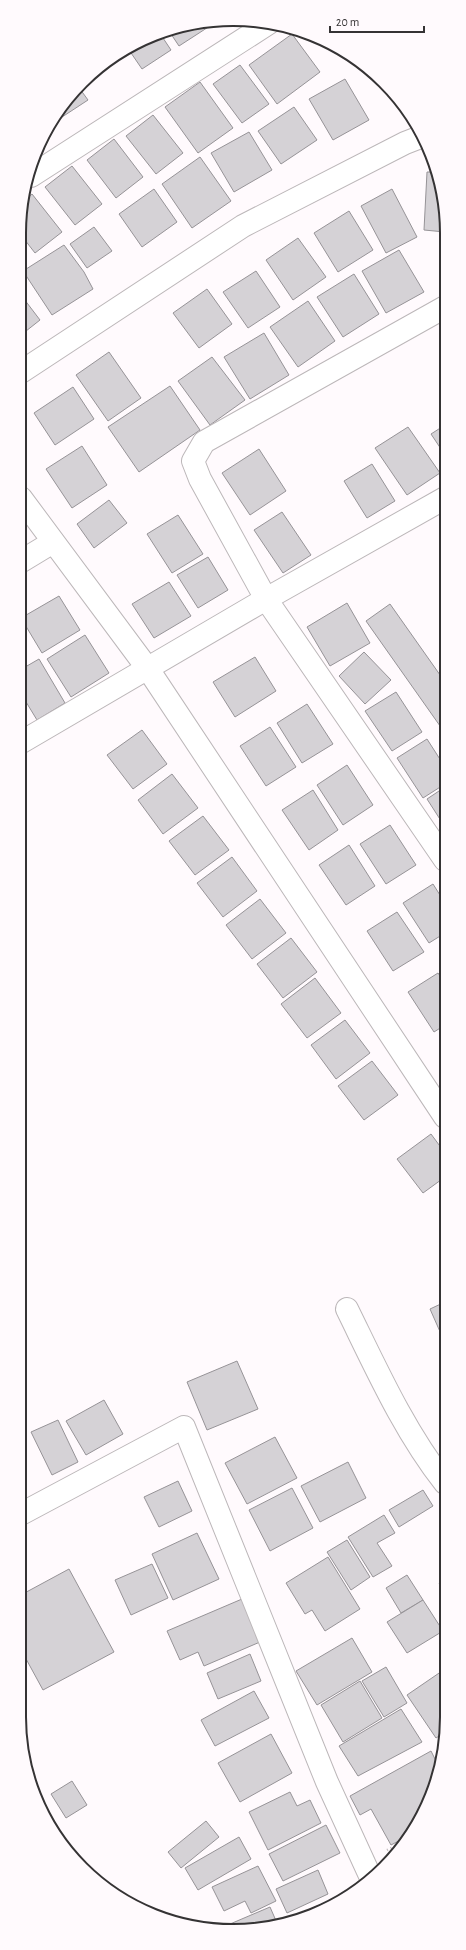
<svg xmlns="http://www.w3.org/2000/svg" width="466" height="1950" viewBox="0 0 466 1950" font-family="'Alegreya Sans',sans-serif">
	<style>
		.building { fill: #d5d2d6; stroke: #969397 }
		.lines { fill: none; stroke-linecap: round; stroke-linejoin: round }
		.minor-casing { stroke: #bcb7b9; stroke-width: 24 }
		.path { stroke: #b9b5b7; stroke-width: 2.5; stroke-dasharray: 1 3; stroke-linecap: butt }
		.minor { stroke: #fff; stroke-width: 22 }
		.rim { fill: none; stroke: #353334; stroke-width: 2 }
	</style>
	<rect width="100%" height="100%" fill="#fffafd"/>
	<g class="building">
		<polygon points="213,24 179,46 169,31 178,26"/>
		<polygon points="292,34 320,72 277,104 249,65"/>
		<polygon points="161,35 171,50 142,69 129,50"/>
		<polygon points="240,65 269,104 242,123 213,84"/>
		<polygon points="345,79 369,120 333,140 309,99"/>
		<polygon points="200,82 233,128 198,153 165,107"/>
		<polygon points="80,89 88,100 59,119 57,116"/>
		<polygon points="294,107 317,140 281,164 258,131"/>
		<polygon points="153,115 183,153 156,174 126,136"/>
		<polygon points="249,132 272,170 234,192 211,153"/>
		<polygon points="114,139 143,177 116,198 87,160"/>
		<polygon points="200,157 231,201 192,228 162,184"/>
		<polygon points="72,166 102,204 75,225 45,187"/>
		<polygon points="427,172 435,172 445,205 445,232 424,230"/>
		<polygon points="154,189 177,222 142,247 119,214"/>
		<polygon points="392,189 417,237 386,253 361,206"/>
		<polygon points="32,194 62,232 35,253 21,235 21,205 22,202"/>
		<polygon points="349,211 373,250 338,272 314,233"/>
		<polygon points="94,227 112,251 87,268 70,244"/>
		<polygon points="298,238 326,277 293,300 266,260"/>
		<polygon points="64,245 84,272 93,289 52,315 23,271"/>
		<polygon points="399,250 424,292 386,313 362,271"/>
		<polygon points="256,271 280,307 248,328 223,292"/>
		<polygon points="354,274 379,314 343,337 317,297"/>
		<polygon points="207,289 232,324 199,348 173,313"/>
		<polygon points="21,295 40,320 21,335"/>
		<polygon points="308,301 335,341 298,367 270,327"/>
		<polygon points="264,333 289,375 250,399 224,357"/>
		<polygon points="109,352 141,398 108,421 76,375"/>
		<polygon points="212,357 245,400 210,425 178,381"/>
		<polygon points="170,386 200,430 139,472 108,427"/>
		<polygon points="73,387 94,419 55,445 34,413"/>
		<polygon points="445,425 445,455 431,434"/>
		<polygon points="408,427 440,473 407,495 375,448"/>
		<polygon points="82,446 107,485 72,508 46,469"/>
		<polygon points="259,449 286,491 250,515 222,473"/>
		<polygon points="372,464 395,501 367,518 344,481"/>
		<polygon points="109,500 127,523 94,548 77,524"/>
		<polygon points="282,512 311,555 283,573 254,530"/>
		<polygon points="178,515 203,554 172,573 147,534"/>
		<polygon points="208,557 228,590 198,608 177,575"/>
		<polygon points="169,582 191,616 154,638 132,604"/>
		<polygon points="59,596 80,630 42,653 21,618"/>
		<polygon points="347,603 370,643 330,666 307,627"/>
		<polygon points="390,604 445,682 445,733 366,621"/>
		<polygon points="85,635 109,673 71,697 47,659"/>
		<polygon points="364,652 391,680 365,704 339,676"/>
		<polygon points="255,657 276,691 235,717 213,682"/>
		<polygon points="39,659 65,703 37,720 20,692 20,670"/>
		<polygon points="396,692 422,732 392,751 365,711"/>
		<polygon points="307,704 333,744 302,763 277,723"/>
		<polygon points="20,715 25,722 20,726"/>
		<polygon points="270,727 296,767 266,786 240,746"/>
		<polygon points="142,730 167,764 133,789 107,755"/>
		<polygon points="427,739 445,767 445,784 423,798 397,758"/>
		<polygon points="347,765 373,805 343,825 317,785"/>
		<polygon points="172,774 198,808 163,834 138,800"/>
		<polygon points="445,787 445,827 427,799"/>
		<polygon points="313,790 338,830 309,850 282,810"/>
		<polygon points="203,816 229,850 195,875 169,841"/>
		<polygon points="390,825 416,865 386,884 360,844"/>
		<polygon points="349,845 375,886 346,905 319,865"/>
		<polygon points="232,857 257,891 223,917 197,883"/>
		<polygon points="433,884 445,903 445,933 429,943 403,903"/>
		<polygon points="260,899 286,933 252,959 226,925"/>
		<polygon points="397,912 424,952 393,971 367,931"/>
		<polygon points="291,938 317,972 283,998 257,964"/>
		<polygon points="438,973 445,983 445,1025 434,1032 408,992"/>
		<polygon points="315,978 341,1013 307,1038 281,1004"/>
		<polygon points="345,1020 370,1053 336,1079 311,1045"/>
		<polygon points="372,1061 398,1095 364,1120 338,1086"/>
		<polygon points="431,1134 445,1153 445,1177 423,1193 397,1159"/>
		<polygon points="445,1302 445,1343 430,1309"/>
		<polygon points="237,1361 258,1409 207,1430 187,1382"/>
		<polygon points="104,1400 123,1434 86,1455 66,1421"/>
		<polygon points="58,1420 78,1462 52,1475 31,1432"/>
		<polygon points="275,1437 297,1478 247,1504 225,1463"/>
		<polygon points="348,1462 366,1498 320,1522 301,1486"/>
		<polygon points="178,1481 192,1511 159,1527 144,1497"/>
		<polygon points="292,1488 313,1528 270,1551 249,1510"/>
		<polygon points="423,1490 433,1506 399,1527 389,1510"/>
		<polygon points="384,1515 395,1533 377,1543 392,1566 373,1577 348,1537"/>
		<polygon points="197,1533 219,1579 173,1600 152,1554"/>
		<polygon points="347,1540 370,1577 351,1590 327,1552"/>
		<polygon points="328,1557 360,1609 325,1631 312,1610 305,1614 286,1583"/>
		<polygon points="152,1564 168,1598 131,1615 115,1580"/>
		<polygon points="69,1569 114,1652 43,1690 19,1646 19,1596"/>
		<polygon points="407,1575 423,1600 401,1613 386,1588"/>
		<polygon points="445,1578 445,1592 439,1583"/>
		<polygon points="242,1599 260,1642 204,1666 198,1652 180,1660 167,1631"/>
		<polygon points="423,1600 443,1631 407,1653 387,1622"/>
		<polygon points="352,1638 372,1672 317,1705 296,1671"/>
		<polygon points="250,1654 261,1681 218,1699 207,1673"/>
		<polygon points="386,1667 407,1703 384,1717 362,1681"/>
		<polygon points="445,1669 445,1732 436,1738 407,1695"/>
		<polygon points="360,1681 382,1718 343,1742 321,1705"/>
		<polygon points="254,1691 269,1718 215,1746 201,1720"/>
		<polygon points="401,1709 422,1742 358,1776 339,1746"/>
		<polygon points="271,1734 292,1773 240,1802 218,1763"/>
		<polygon points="431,1751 438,1765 418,1824 408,1836 391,1845 371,1809 360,1815 350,1796"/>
		<polygon points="72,1781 87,1805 66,1818 51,1794"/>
		<polygon points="290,1792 297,1806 310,1800 321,1823 268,1850 249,1812"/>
		<polygon points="206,1821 219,1837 181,1868 168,1852"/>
		<polygon points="326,1825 340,1853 283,1881 269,1854"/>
		<polygon points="239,1837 251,1859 198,1890 185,1868"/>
		<polygon points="258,1866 276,1901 251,1913 245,1901 224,1911 212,1887"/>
		<polygon points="318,1870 328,1894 287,1913 276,1889"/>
		<polygon points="354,1890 354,1891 302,1920 293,1921 292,1917"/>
		<polygon points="270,1907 277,1923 232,1929 230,1924"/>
	</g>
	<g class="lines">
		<g class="minor-casing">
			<g id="minor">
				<polyline points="31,176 269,23"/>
				<polyline points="21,372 243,226 405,143 423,136"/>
				<polyline points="21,498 148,669 445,1117"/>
				<polyline points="20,562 53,542"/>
				<polyline points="20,743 266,599 445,498"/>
				<polyline points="445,860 266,599 200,479 193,461 204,442 445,307"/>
				<path d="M347 1309C376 1368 404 1431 445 1483"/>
				<polyline points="19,1515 184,1427 327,1782 371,1878"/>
			</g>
		</g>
		<polyline class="path" points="387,1850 401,1843"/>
		<use href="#minor" class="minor"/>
	</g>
	<path d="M0 0H466V1950H0ZM233 26H233A207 207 0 0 1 440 233V1717A207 207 0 0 1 233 1924H233A207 207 0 0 1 26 1717V233A207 207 0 0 1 233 26Z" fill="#fffafd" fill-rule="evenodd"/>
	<path class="rim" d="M233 26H233A207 207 0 0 1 440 233V1717A207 207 0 0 1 233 1924H233A207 207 0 0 1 26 1717V233A207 207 0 0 1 233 26Z"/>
	<path d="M330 26v6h94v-6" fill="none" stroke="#353334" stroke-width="2"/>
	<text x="336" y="26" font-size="12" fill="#353334" stroke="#fffafd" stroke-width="3" paint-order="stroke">20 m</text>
</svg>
